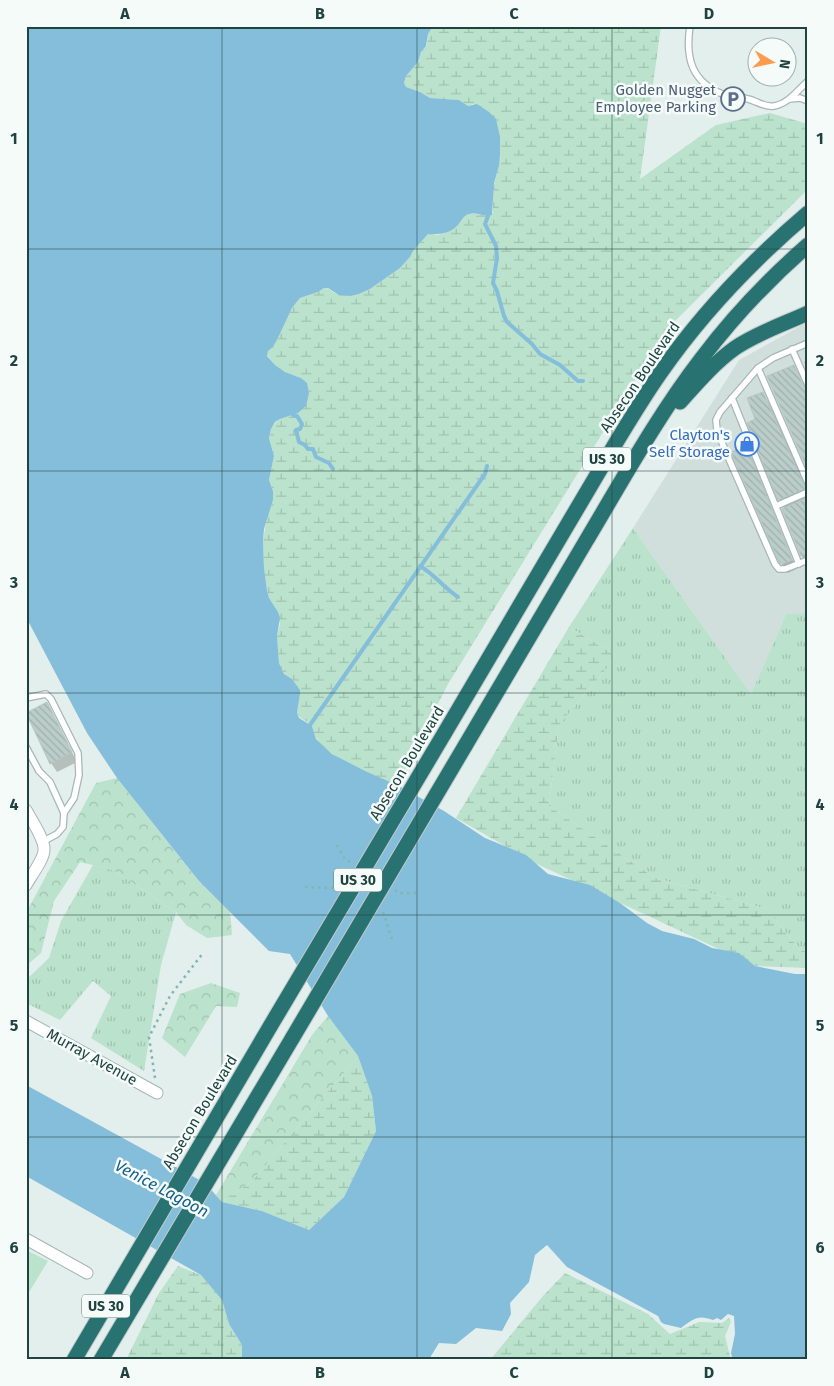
<svg xmlns="http://www.w3.org/2000/svg" width="834" height="1386" viewBox="0 0 834 1386" font-family="'Fira Sans',sans-serif">
	<style>
		.built { fill: #d1dfdc }
		.grass { fill: url(#grass-tufts) }
		.forest { fill: url(#forest-crowns) }
		.wetland { fill: url(#wetland-marsh) }
		.green { fill: #bae2cc }
		.water { fill: #85beda }
		.shadow { fill: #0003 }
		.lines { fill: none; stroke-linecap: round; stroke-linejoin: round }
		.stream { stroke: #85beda; stroke-width: 4 }
		.building { fill: url(#building-back-hatch); stroke: #b5c9c5 }
		.lane-casing { stroke: #a5b8b5; stroke-width: 8 }
		.street-casing { stroke: #a5b8b5; stroke-width: 13 }
		.highway-casing { stroke: #c1caca; stroke-width: 17 }
		.path { stroke: #80b6af; stroke-width: 2.5; stroke-dasharray: 2.5 4; stroke-linecap: butt }
		.lane { stroke: #fff; stroke-width: 5.5 }
		.street { stroke: #fff; stroke-width: 11 }
		.highway { stroke: #287371; stroke-width: 15 }
		.highway-bridge-casing { stroke: #c1caca; stroke-width: 17; stroke-linecap: butt }
		.highway-bridge { stroke: #287371; stroke-width: 15 }
		.grid { fill: none; stroke: #204340; stroke-width: 1; stroke-opacity: 0.55 }
		.labels { text-anchor: middle; stroke-width: 5; stroke-linejoin: round; paint-order: stroke }
		.shield { fill: #f5fbf9; stroke: #607a78; stroke-width: 1 }
		.shield-label { font-size: 14px; font-weight: bold; fill: #204340 }
		.service-label { font-size: 15px; fill: #4e5e75; stroke: #f5fbf9; text-anchor: end }
		.street-label { font-size: 15px; fill: #204340; stroke: #f5fbf9 }
		.shop-label { font-size: 15px; fill: #366cbe; stroke: #f5fbf9; text-anchor: end }
		.water-label { font-size: 16px; font-style: italic; fill: #125f87; stroke: #f5fbf9 }
		.neatline { fill: none; stroke: #204340; stroke-width: 2 }
		.grid-label { font-size: 16px; text-anchor: middle; font-weight: bold; fill: #204340 }
	</style>
	<defs>
		<pattern id="grass-tufts" width="24" height="20" patternUnits="userSpaceOnUse" patternTransform="scale(1.25)"><rect width="24" height="20" fill="#bae2cc"/><path d="M3 7l-1-3M5 7V3M7 7l1-3M15 17l-1-3M17 17v-4M19 17l1-3" fill="none" stroke="#a0c3b0"/></pattern>
		<pattern id="forest-crowns" width="20" height="18" patternUnits="userSpaceOnUse" patternTransform="scale(1.25)"><rect width="20" height="18" fill="#bae2cc"/><path d="M2 6a3 3 0 1 1 6 0M12 15a3 3 0 1 1 6 0" fill="none" stroke="#a0c3b0"/></pattern>
		<pattern id="wetland-marsh" width="20" height="14" patternUnits="userSpaceOnUse" patternTransform="scale(1.25)"><rect width="20" height="14" fill="#bae2cc"/><path d="M1 5h8M5 5V1M11 12h8M15 12V8" fill="none" stroke="#a0c3b0"/></pattern>
		<pattern id="building-back-hatch" width="6" height="6" patternUnits="userSpaceOnUse" patternTransform="scale(1.25)"><rect width="6" height="6" fill="#bbcdc8"/><path d="M-1 5l2 2M0 0l6 6M5-1l2 2" fill="none" stroke="#a0b1ad"/></pattern>
	</defs>
	<rect width="100%" height="100%" fill="#e3efec"/>
	<polygon class="built" points="808,322 808,613 786,614 751,694 633,528 739,360"/>
	<g class="grass">
		<polygon points="633,528 751,694 786,614 808,613 808,952 800,950 767,909 655,878 549,806 559,725 617,656 569,627"/>
		<polygon points="93,865 113,870 176,912 161,965 144,1071 91,1038 111,996 93,981 60,1020 26,1003 26,980 49,958 61,921"/>
	</g>
	<g class="forest">
		<polygon points="117,778 199,881 230,911 232,935 207,938 186,925 176,912 113,870 80,862 54,901 41,953 26,966 26,913 96,783"/>
		<polygon points="211,983 240,993 237,1007 216,1006 185,1057 162,1038 180,994"/>
		<polygon points="328,1016 358,1056 252,1181 222,1202 216,1195 312,1035"/>
	</g>
	<g class="wetland">
		<path d="M433 26H661L640 179 716 125 770 113 808 124V189L666 330 448 684 397 785C373 775 332 760 317 739 314 735 314 729 311 725 306 720 300 720 297 713L300 694 292 679 284 674 279 663 277 636 280 624 278 612 269 598 267 590 264 569 263 541 267 517 273 500V491L269 480 274 456 269 438 271 429 275 423 280 419 298 413 309 393 306 383 301 378 285 372 275 365 267 355 268 351 273 347 277 340 292 308 300 298 318 292 324 288H327L335 293 351 296 359 294 370 289 400 268 410 257 413 251 428 234 438 235 456 227 466 214 471 213 489 216 493 213V188L499 166 500 137 473 104 468 106 459 100 430 98 420 92 406 87 404 83 406 76 418 62 421 52 427 45 428 34Z"/>
		<polygon points="569,627 617,656 559,725 549,806 655,878 767,909 800,950 808,952 808,968 755,966 535,863 456,818"/>
		<polygon points="358,1056 372,1096 376,1131 344,1197 309,1230 262,1211 222,1202 252,1181"/>
		<polygon points="178,1266 201,1275 222,1300 229,1324 242,1345 242,1360 126,1360 159,1293"/>
		<polygon points="565,1273 648,1314 670,1334 699,1322 722,1323 729,1318 731,1322 725,1336 731,1360 490,1360 543,1296"/>
	</g>
	<polygon class="green" points="26,1250 48,1261 26,1297"/>
	<path class="water" d="M26 26H433L428 34 426 46 421 52 418 62 406 76 404 83 406 87 420 92 430 98 459 100 468 106 477 104 489 112 496 119 500 137V154L499 166 494 183 492 215C484 218 477 211 469 214 464 215 461 221 458 225 451 233 439 235 428 234L413 251 410 257 400 268 370 289 359 294 351 296 339 295 328 288H324L318 292 300 298 292 308 277 340 273 347 268 351 267 356 275 365 285 372 301 378 307 383 309 393 306 406 298 413 280 419 275 422 271 429 269 438 274 456 269 480 273 491V500L264 529 263 541 264 568 267 590 269 598 278 612 280 618 277 636 279 663 284 674 292 679 300 690V694L297 713 299 718 312 726 316 739 332 754 365 771 397 785 444 811 485 838 526 855 548 874 590 885 620 903 647 923 662 931 694 939 712 948 739 953 755 966 795 974H808V1360H737L732 1357 731 1353 735 1334 734 1316 728 1314 721 1320 717 1318 713 1320C698 1314 693 1319 681 1328L664 1324 661 1322 658 1316 567 1267 547 1245 535 1255 529 1282 510 1303 511 1314 502 1331 476 1328 456 1344 439 1343 431 1356 430 1360H242V1345L229 1324 222 1300 201 1275 26 1176V1085L205 1183 222 1202 262 1211 309 1230 344 1197 376 1131 372 1096 358 1056 328 1016 290 954 269 951 199 881 117 778 87 733 26 617Z"/>
	<g class="shadow">
		<polygon points="808,361 808,370 804,362"/>
		<polygon points="763,393 770,406 808,491 808,566 802,556 783,509 785,509 779,499 757,420"/>
		<polygon points="746,447 751,456 796,569 788,573 780,561"/>
		<polygon points="52,713 77,762 57,772 51,763"/>
	</g>
	<g class="lines">
		<g class="stream">
			<polyline points="488,216 485,224 496,246 497,258 493,283 497,291 504,316 507,322 532,344 540,354 560,365 578,381 583,381"/>
			<polyline points="293,415 297,416 302,424 300,429 296,430 299,442 305,445 308,449 313,449 316,457 329,463 333,469"/>
			<path d="M420 566C434 574 444 588 458 597"/>
			<polyline points="310,725 485,474 487,466"/>
		</g>
	</g>
	<g class="building">
		<polygon points="794,365 804,387 808,390 808,471 767,376"/>
		<polygon points="763,392 804,485 807,488 778,500 747,423 755,419 747,398"/>
		<polygon points="746,445 792,560 782,564 779,562 731,452"/>
		<polygon points="808,497 808,552 801,556 782,509"/>
		<polygon points="47,702 72,752 50,764 26,713"/>
	</g>
	<g class="lines">
		<g class="lane-casing">
			<g id="lane">
				<path d="M690 26C685 59 692 83 725 95 733 97 741 97 748 99 757 101 765 108 774 106 788 104 798 90 808 81"/>
				<polyline points="790,99 800,98 808,101"/>
				<polyline points="808,343 773,358 758,368 720,412 716,420 717,430 725,450 775,564 779,569 785,569 808,560"/>
				<polyline points="792,349 808,385"/>
				<polyline points="758,368 808,483"/>
				<polyline points="732,398 799,564"/>
				<polyline points="776,506 808,492"/>
				<polyline points="26,698 46,694 51,699 78,753 79,775 74,798 64,813"/>
				<polyline points="26,747 39,771 50,782 64,813 63,827 57,834 42,842"/>
			</g>
		</g>
		<g class="street-casing">
			<g id="street">
				<path d="M26 810C31 819 45 840 44 850 44 859 31 876 26 885"/>
				<polyline points="26,1021 157,1093"/>
				<polyline points="26,1239 87,1273"/>
			</g>
		</g>
		<g class="highway-casing">
			<g id="highway">
				<path d="M680 402C697 383 714 363 735 348 757 333 784 324 808 313"/>
				<path d="M444 734 614 446C629 421 644 396 661 372 702 313 753 260 808 213"/>
				<path d="M465 746C505 678 546 609 586 541 623 479 658 415 702 358 733 317 769 279 808 245"/>
				<polyline points="74,1360 271,1025"/>
				<polyline points="101,1360 293,1037"/>
			</g>
		</g>
		<g class="path">
			<polyline points="337,845 345,859 352,863"/>
			<polyline points="305,887 337,888"/>
			<polyline points="395,890 399,893 417,893"/>
			<polyline points="383,912 392,939"/>
			<polyline points="155,1078 149,1037 170,996 203,953"/>
		</g>
		<use href="#lane" class="lane"/>
		<use href="#street" class="street"/>
		<use href="#highway" class="highway"/>
		<g class="highway-bridge-casing">
			<g id="highway-bridge">
				<polyline points="271,1025 444,734"/>
				<polyline points="293,1037 465,746"/>
			</g>
		</g>
		<use href="#highway-bridge" class="highway-bridge"/>
	</g>
	<path class="grid" d="M222 26V1360M417 26V1360M612 26V1360M26 249H808M26 471H808M26 693H808M26 915H808M26 1137H808"/>
	<defs>
		<g id="parking-ring" transform="scale(1.25)"><circle r="9.5" fill="#f5fbf9" stroke="#5c6f8a" stroke-width="1.5"/><path d="M-3.5-5.5H1a3.5 3.5 0 0 1 0 7H-1V5.5H-3.5ZM-1-3.4V-.6H.8a1.4 1.4 0 0 0 0-2.8Z" fill="#5c6f8a"/></g>
		<g id="shop-ring" transform="scale(1.25)"><circle r="9.5" fill="#f5fbf9" stroke="#3f7fe0" stroke-width="1.5"/><path d="M-5-2.5h2.3a2.7 3.5 0 0 1 5.4 0H5L5.5 6h-11ZM-1.5-2.5h3a1.5 2.3 0 0 0-3 0Z" fill="#3f7fe0"/></g>
	</defs>
	<g fill-rule="evenodd">
		<use href="#parking-ring" x="733" y="99"/>
		<use href="#shop-ring" x="747" y="444"/>
	</g>
	<g class="labels">
		<g class="shield">
			<rect x="583" y="447.5" width="48" height="23" rx="4"/>
			<rect x="334" y="868.5" width="48" height="23" rx="4"/>
			<rect x="82" y="1294.5" width="48" height="23" rx="4"/>
		</g>
		<g class="shield-label">
			<text x="607" y="464">US 30</text>
			<text x="358" y="885">US 30</text>
			<text x="106" y="1311">US 30</text>
		</g>
		<g class="service-label">
			<text x="716" y="95">Golden Nugget<tspan x="716" dy="17">Employee Parking</tspan></text>
		</g>
		<g class="street-label">
			<text transform="translate(640 377) rotate(-56)" y="5">Absecon Boulevard</text>
			<text transform="translate(407 763) rotate(-59)" y="5">Absecon Boulevard</text>
			<text transform="translate(92 1057) rotate(29)" y="5">Murray Avenue</text>
			<text transform="translate(200 1112) rotate(-59)" y="5">Absecon Boulevard</text>
		</g>
		<g class="shop-label">
			<text x="730" y="440">Clayton's<tspan x="730" dy="17">Self Storage</tspan></text>
		</g>
		<g class="water-label">
			<text transform="translate(162 1188) rotate(28)" y="6">Venice Lagoon</text>
		</g>
	</g>
	<rect width="834" height="1386" fill="none" stroke="#f5fbf9" stroke-width="55"/>
	<g transform="translate(772 62) rotate(99)"><circle r="24" fill="#f5fbf9" stroke="#a0b1af"/>
	<path d="M0-4L9 19L0 12L-9 19Z" fill="#ff9b51"/>
	<text y="-8" font-size="14" font-weight="bold" text-anchor="middle" fill="#204340">N</text>
	</g>
	<rect x="28" y="28" width="778" height="1330" class="neatline"/>
	<g class="grid-label">
		<text x="125" y="19">A</text>
		<text x="320" y="19">B</text>
		<text x="514" y="19">C</text>
		<text x="709" y="19">D</text>
		<text x="14" y="144">1</text>
		<text x="820" y="144">1</text>
		<text x="14" y="366">2</text>
		<text x="820" y="366">2</text>
		<text x="14" y="588">3</text>
		<text x="820" y="588">3</text>
		<text x="14" y="810">4</text>
		<text x="820" y="810">4</text>
		<text x="14" y="1031">5</text>
		<text x="820" y="1031">5</text>
		<text x="14" y="1253">6</text>
		<text x="820" y="1253">6</text>
		<text x="125" y="1378">A</text>
		<text x="320" y="1378">B</text>
		<text x="514" y="1378">C</text>
		<text x="709" y="1378">D</text>
	</g>
</svg>
